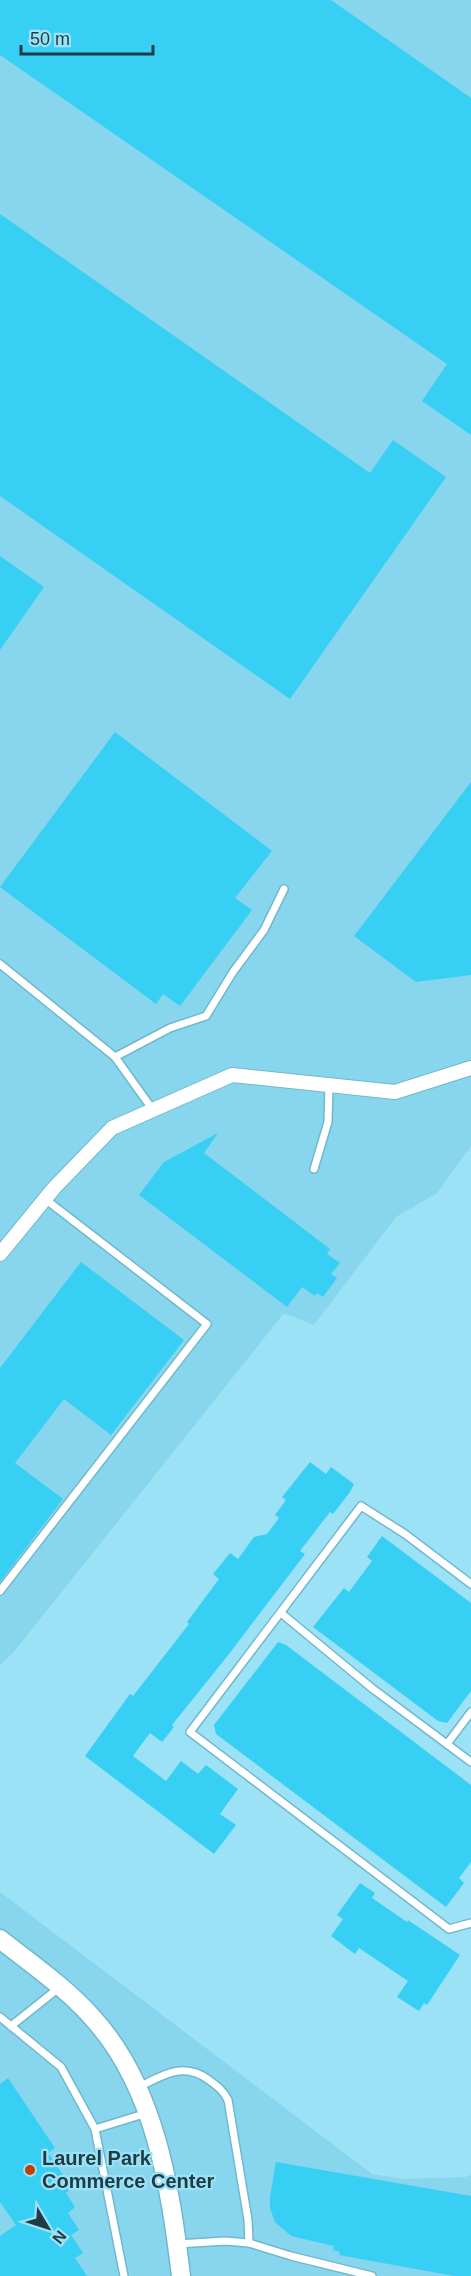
<svg xmlns="http://www.w3.org/2000/svg" width="471" height="2276" viewBox="0 0 471 2276" font-family="Arial,sans-serif">
	<style>
		.built { fill: #87d6ed }
		.building { fill: #37cff3 }
		.lines { fill: none; stroke-linecap: round; stroke-linejoin: round }
		.service-casing { stroke: #72b8cc; stroke-width: 10 }
		.minor-casing { stroke: #72b8cc; stroke-width: 16 }
		.tertiary-casing { stroke: #72b8cc; stroke-width: 21 }
		.service { stroke: #fff; stroke-width: 7 }
		.minor { stroke: #fff; stroke-width: 14 }
		.tertiary { stroke: #fff; stroke-width: 18 }
		.poi-dot { fill: #c43e00; stroke: #9be2f7; stroke-width: 2 }
		.labels { text-anchor: middle; stroke-width: 4.5; stroke-linejoin: round; paint-order: stroke }
		.poi-label { font-size: 20px; font-weight: bold; fill: #1f3c44; stroke: #9be2f7; text-anchor: start }
	</style>
	<rect width="100%" height="100%" fill="#9be2f7"/>
	<g class="built">
		<polygon points="0,0 471,0 471,1146 437,1193 396,1217 314,1325 284,1313 13,1653 0,1665"/>
		<polygon points="0,1892 372,2174 403,2179 465,2177 471,2175 471,2276 0,2276"/>
	</g>
	<g class="building">
		<polygon points="0,0 331,0 471,98 471,435 422,401 447,364 0,55"/>
		<polygon points="0,214 370,473 393,440 446,477 290,699 0,496"/>
		<polygon points="0,556 44,587 0,650"/>
		<polygon points="115,732 272,851 235,898 252,910 180,1006 163,994 156,1004 0,887"/>
		<polygon points="471,782 471,975 416,982 354,936"/>
		<polygon points="218,1133 204,1153 330,1249 327,1254 340,1263 331,1274 337,1278 323,1297 317,1293 315,1296 302,1287 287,1307 139,1195 164,1162"/>
		<polygon points="81,1262 184,1340 111,1435 64,1399 15,1463 63,1499 0,1582 0,1368"/>
		<polygon points="310,1462 326,1474 331,1467 354,1484 350,1492 333,1514 330,1512 300,1551 305,1554 229,1654 172,1725 174,1727 162,1742 150,1733 133,1756 166,1781 181,1761 198,1774 206,1765 238,1789 220,1814 236,1825 214,1854 85,1756 130,1694 133,1696 189,1624 187,1622 219,1579 213,1574 230,1553 238,1559 254,1537 267,1534 279,1518 275,1515 286,1500 282,1497"/>
		<polygon points="382,1536 471,1603 471,1691 447,1723 438,1721 313,1627 344,1588 349,1592 372,1561 367,1557"/>
		<polygon points="278,1642 286,1645 471,1785 471,1862 459,1878 464,1883 446,1907 216,1734 214,1725"/>
		<polygon points="360,1883 375,1893 372,1898 407,1922 408,1920 460,1955 427,2005 424,2003 419,2011 397,1997 408,1981 359,1948 355,1954 331,1936 343,1919 337,1915"/>
		<polygon points="8,2078 55,2148 48,2153 72,2188 66,2193 75,2207 68,2213 79,2230 71,2235 83,2253 75,2258 87,2276 0,2276 0,2236 16,2225 0,2202 0,2084"/>
		<polygon points="276,2162 471,2196 471,2276 454,2276 339,2255 340,2252 333,2250 334,2246 291,2236 275,2222 270,2208 270,2197"/>
	</g>
	<g class="lines">
		<g class="service-casing">
			<g id="service">
				<polyline points="0,964 115,1057 153,1110"/>
				<polyline points="115,1057 170,1028 206,1016 233,972 264,930 284,889"/>
				<polyline points="314,1169 328,1122 329,1085"/>
				<polyline points="471,1584 405,1534 361,1506 190,1732 449,1929 471,1923"/>
				<polyline points="0,1591 207,1324 45,1199"/>
				<polyline points="281,1613 373,1689 471,1762"/>
				<polyline points="447,1744 471,1712"/>
				<polyline points="0,2017 61,2067 95,2129"/>
				<polyline points="11,2026 60,1987"/>
				<path d="M139 2087C163 2075 184 2061 209 2080 217 2086 223 2090 228 2100L248 2220 249 2243"/>
				<polyline points="178,2244 225,2241 249,2243 291,2256 372,2276"/>
				<polyline points="124,2276 95,2129 147,2113"/>
			</g>
		</g>
		<g class="minor-casing">
			<polyline id="minor" points="0,1254 54,1188 112,1128 232,1075 395,1092 471,1068"/>
		</g>
		<g class="tertiary-casing">
			<path id="tertiary" d="M0 1939C30 1963 65 1987 91 2016 155 2085 170 2186 181 2276"/>
		</g>
		<use href="#service" class="service"/>
		<use href="#minor" class="minor"/>
		<use href="#tertiary" class="tertiary"/>
	</g>
	<circle class="poi-dot" cx="30" cy="2170" r="6"/>
	<g class="labels">
		<g class="poi-label">
			<text x="42" y="2165">Laurel Park<tspan x="42" dy="23">Commerce Center</tspan></text>
		</g>
	</g>
	<g transform="translate(48 2228) rotate(129)" stroke="#9be2f7" stroke-width="4.5" paint-order="stroke">
	<path d="M0-4.5L10 22L0 15L-10 22Z" fill="#1f3c44"/>
	<text y="-9" font-size="16" font-weight="bold" text-anchor="middle" fill="#1f3c44">N</text>
	</g>
	<path d="M21 45v9h132v-9" fill="none" stroke="#1f3c44" stroke-width="3"/>
	<text x="30" y="45" font-size="18" fill="#1f3c44" stroke="#9be2f7" stroke-width="4.5" paint-order="stroke">50 m</text>
</svg>
